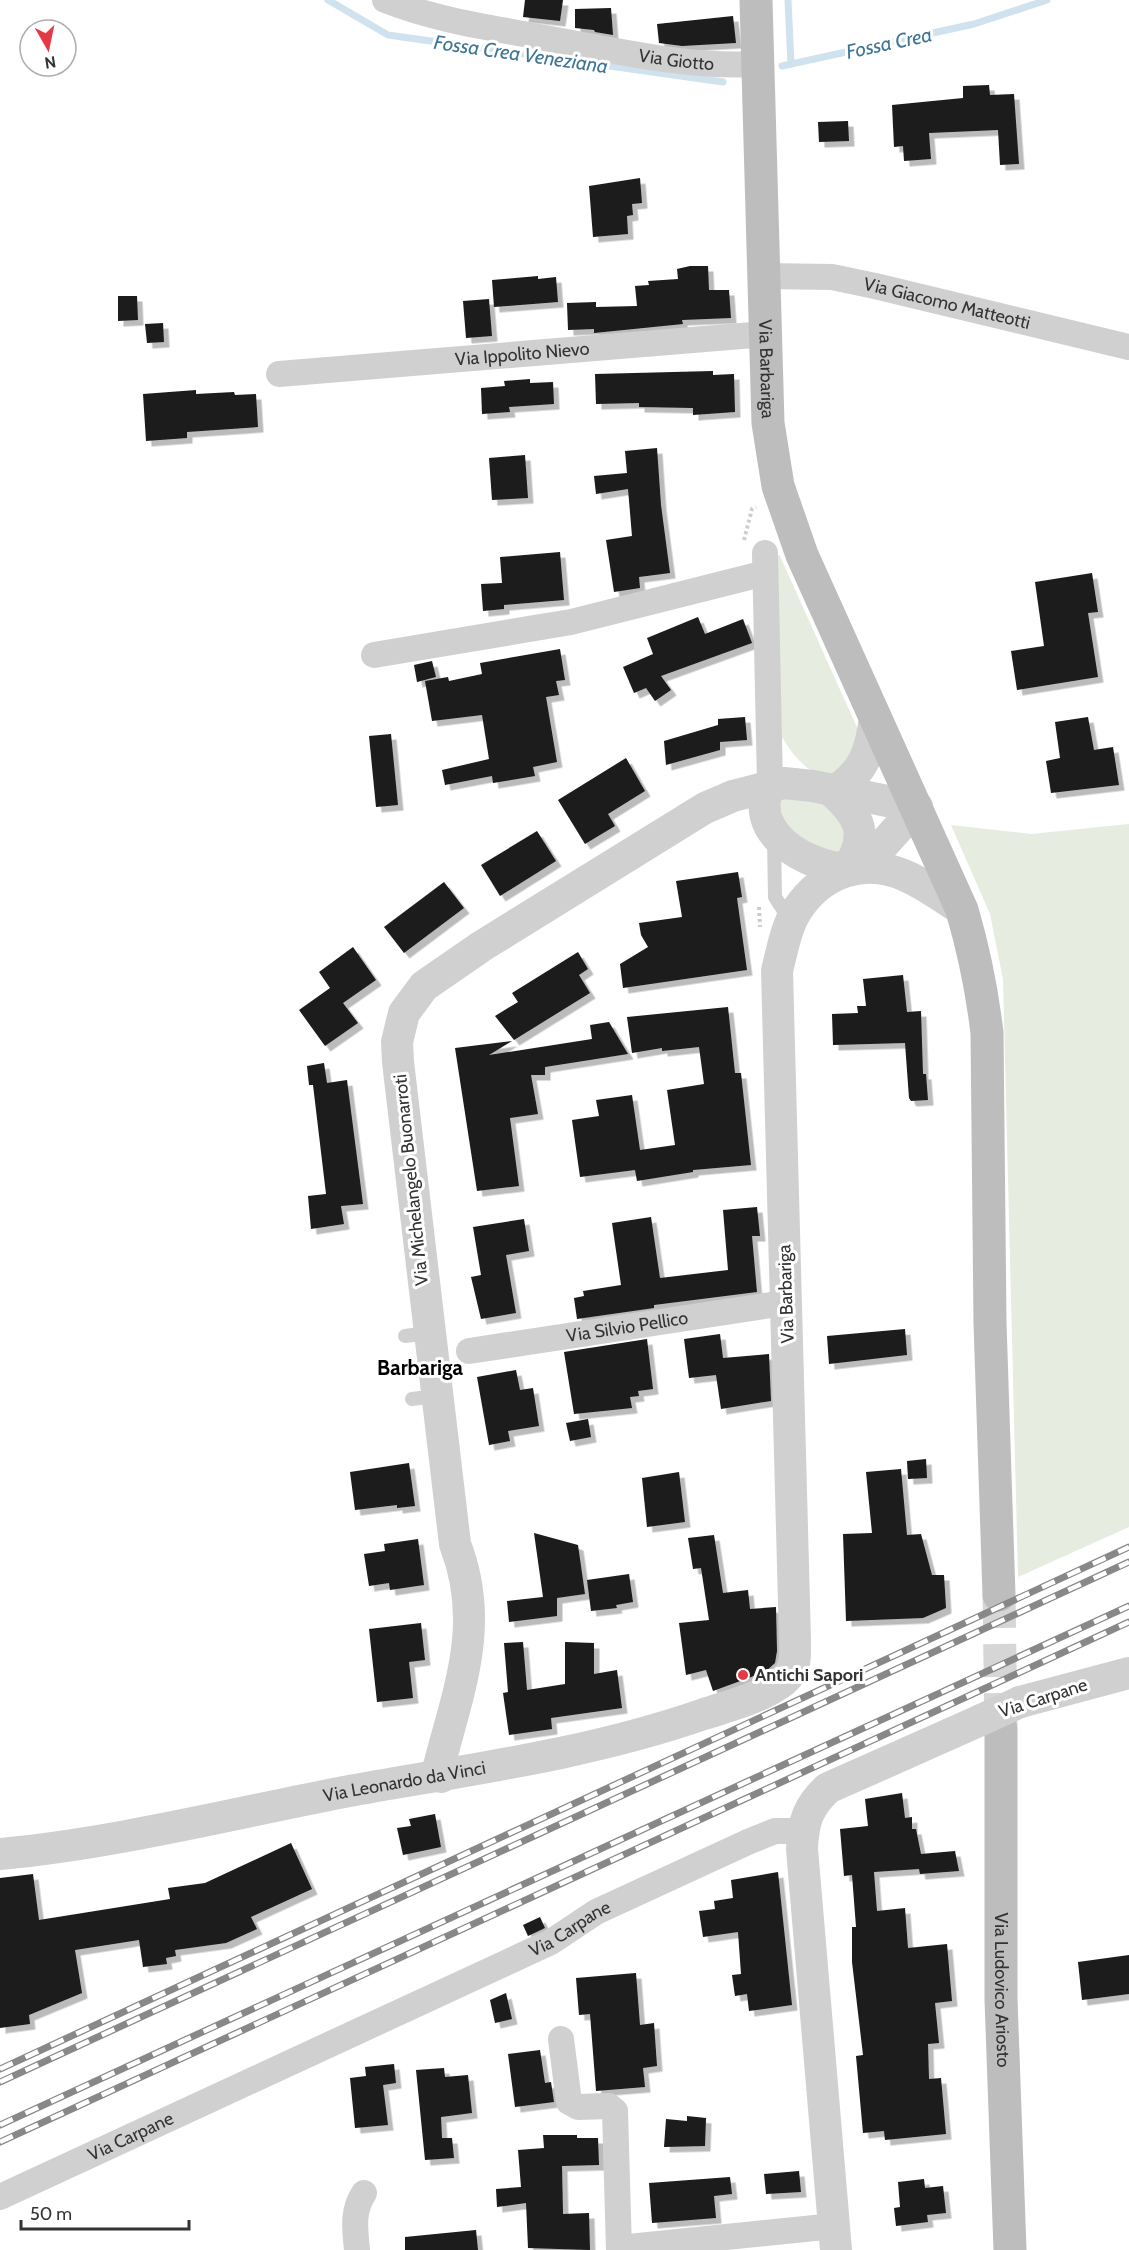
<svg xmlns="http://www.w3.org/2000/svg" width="1129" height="2250" viewBox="0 0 1129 2250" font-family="Cabin,sans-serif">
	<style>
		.green { fill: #e6ecdf }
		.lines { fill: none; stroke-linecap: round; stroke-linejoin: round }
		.stream { stroke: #cfe2ee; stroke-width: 7 }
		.building { fill: #1a1a1a; filter: url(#shadow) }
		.secondary-tunnel { stroke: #d6d6d6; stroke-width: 33; stroke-dasharray: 33 16; stroke-linecap: butt }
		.path { stroke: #cdcdcd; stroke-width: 4; stroke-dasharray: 3 3; stroke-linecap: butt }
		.service { stroke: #d0d0d0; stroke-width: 14 }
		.minor { stroke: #d0d0d0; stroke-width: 26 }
		.tertiary { stroke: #d0d0d0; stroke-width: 32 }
		.secondary { stroke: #bdbdbd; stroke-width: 33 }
		.rail-casing { stroke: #888; stroke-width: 7 }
		.rail { stroke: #fff; stroke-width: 4.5; stroke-dasharray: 14; stroke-linecap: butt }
		.tertiary-bridge { stroke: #d0d0d0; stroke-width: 32 }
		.poi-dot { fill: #e63946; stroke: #fff; stroke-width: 2 }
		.labels { text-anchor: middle; stroke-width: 6; stroke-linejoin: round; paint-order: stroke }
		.street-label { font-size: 18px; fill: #333; stroke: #fff }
		.poi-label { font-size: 18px; font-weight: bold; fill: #333; stroke: #fff; text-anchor: start }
		.water-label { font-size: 20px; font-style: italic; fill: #3f7597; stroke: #fff }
		.quarter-label { font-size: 21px; font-weight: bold; fill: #000; stroke: #fff }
	</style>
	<defs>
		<filter id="shadow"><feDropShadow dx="5.5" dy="5.5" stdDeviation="0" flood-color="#0004"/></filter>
	</defs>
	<rect width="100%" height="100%" fill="#fff"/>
	<g class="green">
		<path d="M779 554 860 734 861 744C854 752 846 768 836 773 814 784 791 753 782 737L774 568Z"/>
		<path d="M784 794 827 804 851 837 836 856C802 843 782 840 780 798Z"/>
		<polygon points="1129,824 1129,1527 1018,1577 1003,979 990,914 951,825 1031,834"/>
	</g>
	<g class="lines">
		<g class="stream">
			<polyline points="328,0 388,35 723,82"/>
			<polyline points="788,0 791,64"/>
			<polyline points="782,66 974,24 1047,0"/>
		</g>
	</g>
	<g class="building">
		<polygon points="525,0 563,0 560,21 523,17"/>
		<polygon points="611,8 613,35 595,32 594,30 575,28 575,9"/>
		<polygon points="733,16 736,43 682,46 659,43 657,24"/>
		<polygon points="989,85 990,95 1014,94 1019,164 1000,165 998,130 929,133 931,159 904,161 903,146 894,147 892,105 963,98 963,86"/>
		<polygon points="848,121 849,141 819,142 818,122"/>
		<polygon points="640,178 642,203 632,204 633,215 627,216 628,234 593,237 589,186"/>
		<polygon points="690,266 708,266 709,290 729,290 731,318 682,320 683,324 594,333 594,329 568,330 567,303 596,302 596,307 637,306 635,286 649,285 648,281 678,279 677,269"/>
		<polygon points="538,276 538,279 556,277 558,302 494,307 492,280"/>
		<polygon points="118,296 137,296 138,320 118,321"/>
		<polygon points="489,299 492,336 466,338 463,301"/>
		<polygon points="163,323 164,342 147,343 145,324"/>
		<polygon points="713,371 713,375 734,374 735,412 693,415 693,408 639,407 639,403 596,404 595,374"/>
		<polygon points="530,379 530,383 553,382 554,404 509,407 510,412 482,414 481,388 505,386 504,381"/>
		<polygon points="196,390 196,394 234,392 235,395 256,394 258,427 187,432 187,438 146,441 143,394"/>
		<polygon points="657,448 661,505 670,573 639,577 640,588 614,592 606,540 632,536 628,489 596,494 594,476 627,473 625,451"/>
		<polygon points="525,455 528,498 492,500 489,458"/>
		<polygon points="560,552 564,600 504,605 504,609 483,611 481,584 502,583 500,557"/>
		<polygon points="1092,573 1098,612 1088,613 1098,677 1017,690 1011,651 1044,646 1035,582"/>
		<polygon points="698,617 705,634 743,619 752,643 661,676 671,690 655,701 646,688 634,693 623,667 653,654 647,638"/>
		<polygon points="560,649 565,680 556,681 559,695 546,697 557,762 533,767 535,776 493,783 492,776 445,785 442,770 489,759 482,715 432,721 425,681 448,677 449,681 482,674 480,663"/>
		<polygon points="432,661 436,677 417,682 414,665"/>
		<polygon points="745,717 747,740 720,742 720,750 666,765 664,741 718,725 718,719"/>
		<polygon points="1088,717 1094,750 1113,747 1119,785 1051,793 1046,761 1060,758 1055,722"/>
		<polygon points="391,734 398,805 376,807 369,736"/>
		<polygon points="626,758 645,791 608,814 615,826 585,844 558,800"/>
		<polygon points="537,831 556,861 500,896 481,865"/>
		<polygon points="738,872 742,897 737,898 747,970 623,988 620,964 648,947 641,935 639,923 682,917 676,881"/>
		<polygon points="444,882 464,908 404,953 384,927"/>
		<polygon points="353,947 376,980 343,1003 358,1023 325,1046 299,1010 330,988 319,972"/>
		<polygon points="578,952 588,969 579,975 590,993 514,1040 495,1016 518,1002 512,993"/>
		<polygon points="903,975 907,1012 921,1011 923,1074 926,1074 928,1100 911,1101 909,1098 905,1043 833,1045 832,1014 858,1013 857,1006 866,1006 863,979"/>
		<polygon points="728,1007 735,1073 741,1073 751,1165 693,1170 693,1172 637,1181 635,1170 580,1177 572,1120 599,1116 596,1100 632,1095 640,1150 675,1145 667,1090 704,1084 699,1047 662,1051 662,1048 632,1053 627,1017"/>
		<polygon points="609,1022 628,1054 545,1067 545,1075 531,1075 538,1114 510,1118 519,1186 477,1191 455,1048 512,1041 489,1055 592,1039 590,1025"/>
		<polygon points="324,1063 327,1083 347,1080 363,1204 341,1206 344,1224 311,1229 308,1196 326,1194 313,1085 309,1085 307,1066"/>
		<polygon points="757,1207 760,1236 752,1236 757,1292 654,1305 654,1308 577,1319 574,1298 584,1296 583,1291 621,1285 612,1223 651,1217 660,1278 728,1270 723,1210"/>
		<polygon points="524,1219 529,1251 506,1255 516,1313 481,1319 471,1277 481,1275 473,1227"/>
		<polygon points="905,1329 907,1355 829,1364 827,1336"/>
		<polygon points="720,1334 723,1358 769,1354 771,1401 721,1409 716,1375 689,1378 684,1339"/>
		<polygon points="647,1339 653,1389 638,1391 639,1396 630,1397 632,1408 574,1414 564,1352"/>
		<polygon points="516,1370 520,1390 533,1388 539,1426 508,1431 510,1441 489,1445 477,1377"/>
		<polygon points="588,1419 591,1437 570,1441 566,1423"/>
		<polygon points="926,1459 927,1478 908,1479 907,1461"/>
		<polygon points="409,1463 415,1506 397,1508 397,1505 355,1510 350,1472"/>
		<polygon points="901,1469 907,1535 921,1534 932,1575 944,1575 946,1608 923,1618 846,1621 843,1534 872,1533 866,1472"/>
		<polygon points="679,1472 685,1522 647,1527 642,1478"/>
		<polygon points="534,1533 578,1545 585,1594 557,1598 557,1616 509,1622 507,1601 543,1597"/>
		<polygon points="714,1535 723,1593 748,1590 750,1609 776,1607 777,1651 775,1663 765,1672 713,1691 706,1670 686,1675 679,1623 709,1620 701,1568 693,1569 688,1538"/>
		<polygon points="418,1539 424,1585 390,1590 389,1583 369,1586 364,1554 385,1551 384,1544"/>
		<polygon points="629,1574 633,1602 616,1605 617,1608 591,1611 587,1580"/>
		<polygon points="421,1623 425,1660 409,1662 413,1698 377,1702 369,1629"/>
		<polygon points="523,1642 527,1690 565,1684 565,1642 594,1643 594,1674 617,1670 622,1708 551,1718 552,1729 509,1735 503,1693 508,1692 504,1643"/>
		<polygon points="902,1793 905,1818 912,1817 912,1829 916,1829 921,1854 955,1851 959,1871 920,1874 919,1869 874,1872 877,1911 905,1908 908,1948 947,1944 952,2001 935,2003 939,2043 928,2044 929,2079 941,2078 946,2134 885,2140 884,2131 863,2133 856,2056 863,2055 852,1962 852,1927 856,1927 852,1875 844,1876 840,1829 868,1826 865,1799"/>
		<polygon points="435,1814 441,1847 403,1855 397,1828 411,1826 409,1819"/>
		<polygon points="291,1843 312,1889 251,1917 257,1929 226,1943 175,1950 176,1956 166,1958 167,1964 143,1967 139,1940 75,1950 82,1993 29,2015 30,2024 0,2028 0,1878 33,1874 39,1920 170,1899 168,1888 205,1883"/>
		<polygon points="778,1872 792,2005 749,2011 747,1994 735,1996 732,1975 741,1974 738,1932 703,1937 699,1911 715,1909 714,1901 733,1898 731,1880"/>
		<polygon points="540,1917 545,1928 528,1936 523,1925"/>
		<polygon points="1129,1955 1129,1994 1082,2000 1078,1962"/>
		<polygon points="636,1973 640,2025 654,2023 657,2066 643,2068 645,2087 596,2091 590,2014 579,2015 576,1978"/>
		<polygon points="506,1993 512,2019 495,2023 490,2000"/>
		<polygon points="540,2050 545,2083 551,2082 554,2102 515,2107 508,2054"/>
		<polygon points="394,2064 396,2083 383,2085 388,2125 355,2128 350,2078 366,2076 365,2067"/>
		<polygon points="444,2068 445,2077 468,2075 472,2113 441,2117 442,2138 452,2138 454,2158 425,2160 416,2070"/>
		<polygon points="687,2116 706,2118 705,2146 664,2147 666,2119 687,2121"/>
		<polygon points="543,2135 577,2135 577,2138 598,2138 599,2165 562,2166 563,2214 589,2213 590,2250 528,2248 526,2203 497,2207 496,2189 521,2187 518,2150 544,2148"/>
		<polygon points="799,2171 801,2192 766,2194 764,2174"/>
		<polygon points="730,2177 732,2194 714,2196 716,2218 652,2223 649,2183"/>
		<polygon points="924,2179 925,2188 943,2186 946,2213 927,2215 928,2222 896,2226 894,2208 900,2207 898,2182"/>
		<polygon points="476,2230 478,2250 405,2250 405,2237"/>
	</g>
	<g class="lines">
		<polyline class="secondary-tunnel" points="999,1595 1001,1729"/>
		<g class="path">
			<polyline points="744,540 752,509 756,507"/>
			<polyline points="759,907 760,927"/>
		</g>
		<g class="service">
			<polyline points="774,840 775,897 791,922"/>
			<polyline points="405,1336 428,1333"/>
			<polyline points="412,1399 437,1396"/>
		</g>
		<g class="minor">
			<path id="s1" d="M385 0C438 21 494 28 550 39 618 51 688 68 757 64"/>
			<path id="s2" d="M764 276 832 277 875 286 1129 347"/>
			<path id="s3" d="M279 374 765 334"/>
			<polyline points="765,553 770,784"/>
			<polyline points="374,655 571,622 765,573"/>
			<path id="s4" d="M469 1351 771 1305 786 1300"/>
			<polyline points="561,2039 569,2102 578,2107 609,2106 615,2111 619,2250"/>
			<path id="s5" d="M0 2197 551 1942 596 1912 750 1841 775 1831H803"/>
			<polyline points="619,2248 834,2226"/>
			<path d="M357 2250C355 2229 352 2211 364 2193"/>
		</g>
		<g class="tertiary">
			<path d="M770 784C746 833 806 866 847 869 869 836 861 817 833 792"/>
			<path d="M833 792C864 773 871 751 875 717"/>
			<polyline points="864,866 917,807"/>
			<polyline points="1020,1702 1129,1673"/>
			<path d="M441 1777 439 1766C459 1688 486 1624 455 1544 435 1383 417 1222 398 1062L397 1042 404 1013 424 986 482 946 705 808 733 796 784 783 813 786 917 807"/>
			<path id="s6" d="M0 1854C116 1843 230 1814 344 1792 465 1770 586 1755 704 1714 729 1706 761 1698 783 1681 797 1670 795 1656 795 1640L777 971C782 951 786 927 797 910 822 872 865 857 906 876 926 885 944 898 962 910"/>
			<path d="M836 2250 802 1849C803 1822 808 1806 828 1788L981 1720"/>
		</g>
		<g class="secondary">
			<path id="s7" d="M756 0 768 423 778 486 802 555 962 910C974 951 982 990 987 1033L990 1323 999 1595"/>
			<path id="s8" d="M1001 1729V1999L1010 2250"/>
		</g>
		<g class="rail-casing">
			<g id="rail">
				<polyline points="0,2069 1129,1547"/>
				<polyline points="0,2082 1129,1562"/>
				<polyline points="0,2125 1129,1606"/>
				<polyline points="0,2142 1129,1622"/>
			</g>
		</g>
		<use href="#rail" class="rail"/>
		<polyline class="tertiary-bridge" points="981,1720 1020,1702"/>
	</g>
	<circle class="poi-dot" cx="743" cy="1675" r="6"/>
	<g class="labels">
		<g class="street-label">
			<text dy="6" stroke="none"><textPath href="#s1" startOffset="298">Via Giotto</textPath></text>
			<text dy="6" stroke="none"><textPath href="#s2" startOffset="186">Via Giacomo Matteotti</textPath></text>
			<text dy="6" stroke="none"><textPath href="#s3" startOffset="244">Via Ippolito Nievo</textPath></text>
			<text dy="6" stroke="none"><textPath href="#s7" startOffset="369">Via Barbariga</textPath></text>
			<text transform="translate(411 1180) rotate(-96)" y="6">Via Michelangelo Buonarroti</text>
			<text transform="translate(786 1294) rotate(-92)" y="6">Via Barbariga</text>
			<text dy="6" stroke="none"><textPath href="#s4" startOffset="160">Via Silvio Pellico</textPath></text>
			<text transform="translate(1043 1698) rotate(-18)" y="6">Via Carpane</text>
			<text dy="6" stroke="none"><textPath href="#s6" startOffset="411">Via Leonardo da Vinci</textPath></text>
			<text dy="6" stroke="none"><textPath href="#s5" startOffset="630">Via Carpane</textPath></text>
			<text dy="6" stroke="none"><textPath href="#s8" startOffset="261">Via Ludovico Ariosto</textPath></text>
			<text dy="6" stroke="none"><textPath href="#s5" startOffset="144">Via Carpane</textPath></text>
		</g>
		<g class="poi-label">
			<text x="755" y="1681">Antichi Sapori</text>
		</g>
		<g class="water-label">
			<text transform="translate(889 43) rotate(-12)" y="7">Fossa Crea</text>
			<text transform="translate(521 54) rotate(8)" y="7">Fossa Crea Veneziana</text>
		</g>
		<g class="quarter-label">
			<text x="420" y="1375">Barbariga</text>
		</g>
	</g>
	<g transform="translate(48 48) rotate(171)"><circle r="28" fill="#ffffff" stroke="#adadad" stroke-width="1.5"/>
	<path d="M0-4.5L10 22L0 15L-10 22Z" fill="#e63946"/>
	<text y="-9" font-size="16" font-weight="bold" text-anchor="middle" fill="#333333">N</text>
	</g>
	<path d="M21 2220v9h168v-9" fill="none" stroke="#333333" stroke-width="3"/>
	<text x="30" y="2220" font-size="18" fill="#333333" stroke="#ffffff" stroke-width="4.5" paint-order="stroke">50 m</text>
</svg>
